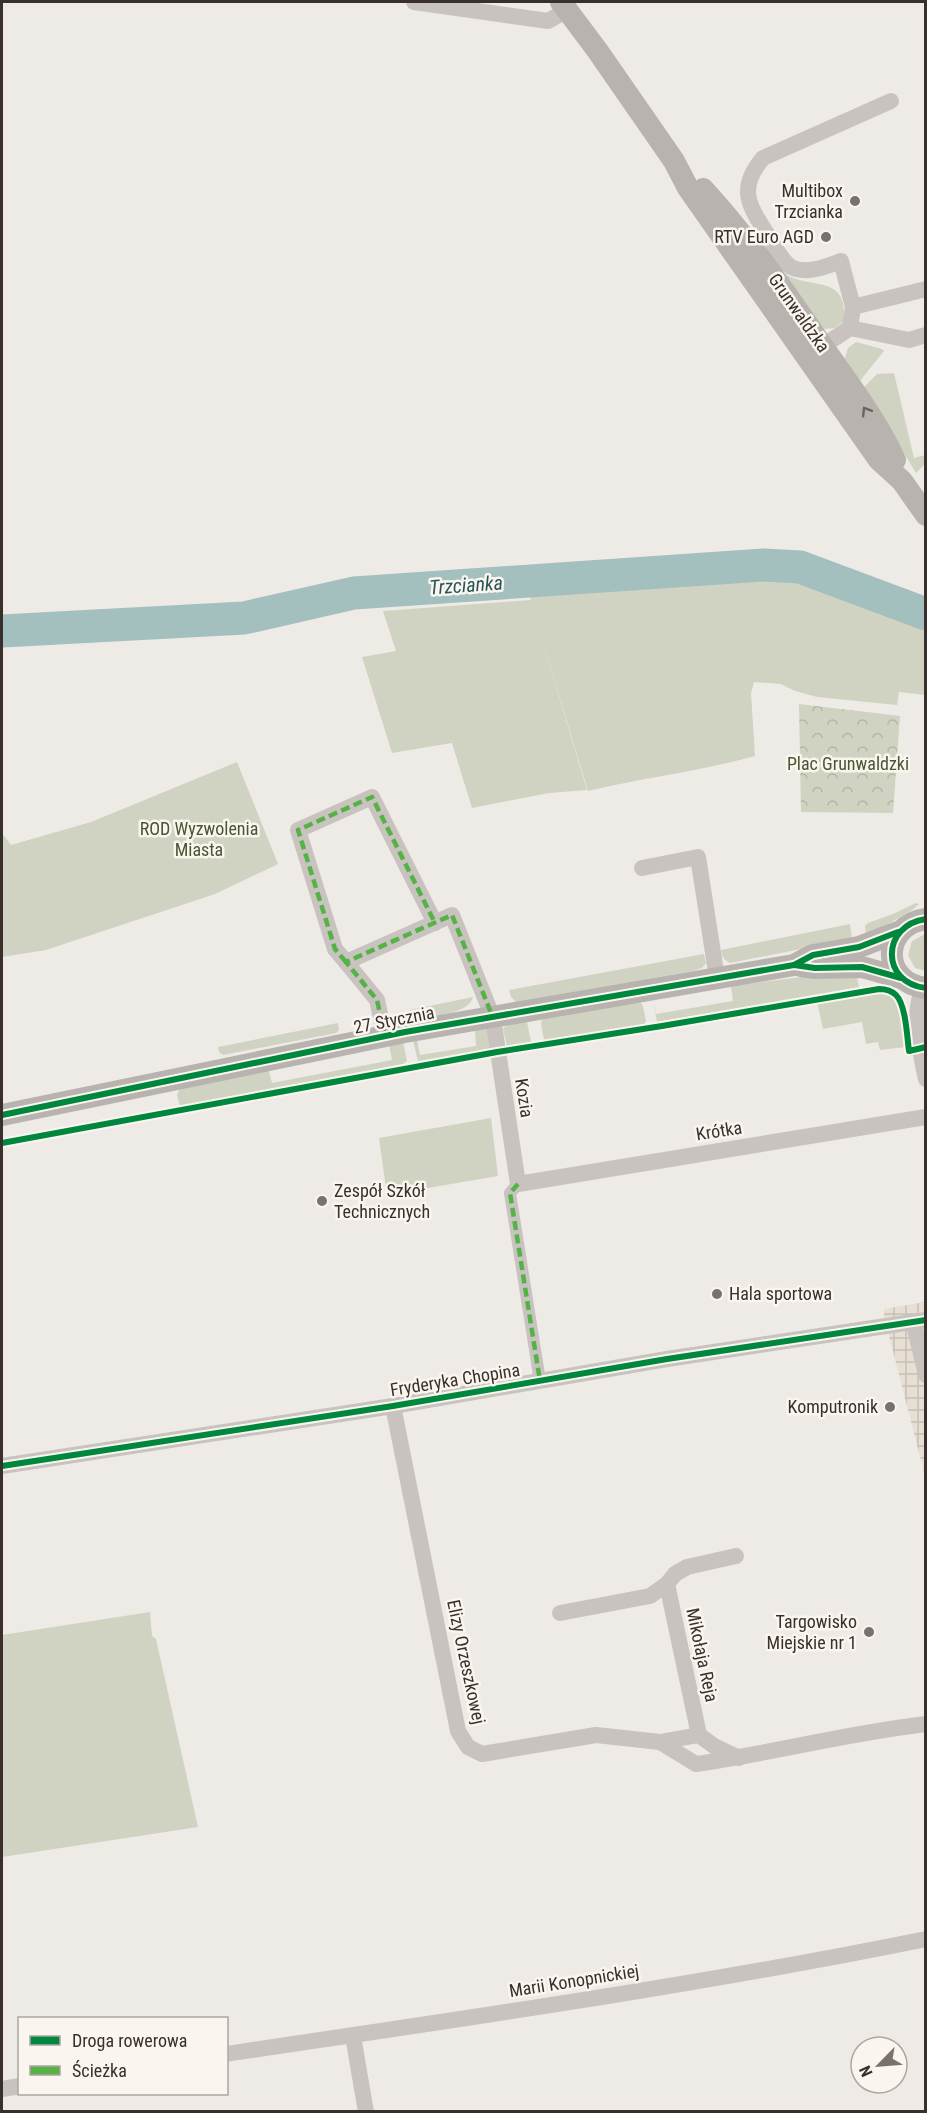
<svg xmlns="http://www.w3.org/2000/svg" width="927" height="2113" viewBox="0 0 927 2113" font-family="'Roboto Condensed',sans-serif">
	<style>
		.green { fill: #d0d3c1 }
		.park { fill: url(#park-crowns) }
		.plaza { fill: url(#plaza-grid) }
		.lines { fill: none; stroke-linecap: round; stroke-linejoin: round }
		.river { stroke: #a3bfbe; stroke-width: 33 }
		.pedestrian { stroke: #c8c3bf; stroke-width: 12 }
		.minor { stroke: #c8c3bf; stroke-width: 16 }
		.secondary { stroke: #b8b3af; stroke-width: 22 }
		.quiet { stroke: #56b246; stroke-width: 4.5; stroke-dasharray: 9 4.5; stroke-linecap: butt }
		.cycleway-casing { stroke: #faf5ef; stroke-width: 10 }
		.cycleway { stroke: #00873e; stroke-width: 6 }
		.oneway { stroke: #6c6460 }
		.poi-dot { fill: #78716d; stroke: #faf5ef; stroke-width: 2 }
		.labels { text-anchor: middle; stroke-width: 5; stroke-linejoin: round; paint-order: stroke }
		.poi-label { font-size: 18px; fill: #39302c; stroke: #faf5ef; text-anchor: end }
		.street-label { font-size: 18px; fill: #39302c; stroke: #faf5ef }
		.park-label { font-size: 18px; fill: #495632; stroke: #faf5ef }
		.water-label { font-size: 20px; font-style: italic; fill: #255558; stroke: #faf5ef }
	</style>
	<defs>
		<pattern id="park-crowns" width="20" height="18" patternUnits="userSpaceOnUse" patternTransform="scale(1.5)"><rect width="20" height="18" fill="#d0d3c1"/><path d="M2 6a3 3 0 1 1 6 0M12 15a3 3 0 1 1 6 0" fill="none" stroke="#b3b5a6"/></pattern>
		<pattern id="plaza-grid" width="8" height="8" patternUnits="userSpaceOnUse" patternTransform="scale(1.5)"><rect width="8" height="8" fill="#e7ded4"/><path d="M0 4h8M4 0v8" fill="none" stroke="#c7bfb6"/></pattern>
	</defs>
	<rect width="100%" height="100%" fill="#eeeae6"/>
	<g class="green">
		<path d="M784 273C809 291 848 272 844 321L835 328 823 329Z"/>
		<polygon points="856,342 882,349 884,351 859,382 845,358 848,348"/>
		<polygon points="894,373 914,458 925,455 925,464 916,473 864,387 877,374"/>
		<path d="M764 566 800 569 925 615V695L899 692 897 705 817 697 795 691 781 684 754 682 751 693 755 756C700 771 643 778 588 791L535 616 587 790 549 793 472 808 452 743 392 753 362 657 396 651 383 611 531 600 526 584Z"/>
		<polygon points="237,762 278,864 215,894 46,950 2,957 2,833 11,845 91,822"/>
		<polygon points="916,903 919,904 912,910 866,937 865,926 868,923 893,914"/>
		<path d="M850 924 852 939 730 963C724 960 722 957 721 950Z"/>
		<polygon points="925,934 926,934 925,971 915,968 908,955 912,941"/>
		<polygon points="704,954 706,963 702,968 693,971 516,1002 511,997 509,990"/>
		<polygon points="840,972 856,973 859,987 657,1022 653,999 656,1014 733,1001 731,986"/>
		<path d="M887 992C906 1001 901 1029 905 1047L880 1050 878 1042 866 1044 862 1022 823 1029 817 1002Z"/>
		<path d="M473 997C469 1015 428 1016 412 1019L410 1010Z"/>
		<polygon points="640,1002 643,1006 646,1021 644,1025 544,1040 541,1024 542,1020 546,1018"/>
		<path d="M527 1022 531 1042 507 1046 503 1029C508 1021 519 1023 527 1022Z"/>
		<polygon points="338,1023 339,1030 336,1033 223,1055 219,1052 218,1047"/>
		<polygon points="485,1029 489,1030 494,1049 418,1061 413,1040 417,1040 420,1055 476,1046 475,1030"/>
		<polygon points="403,1042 407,1061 403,1064 180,1106 177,1095 180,1088 268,1068 272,1083 392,1060 389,1045"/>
		<polygon points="491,1118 498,1176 387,1195 379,1138"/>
		<polygon points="150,1612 152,1636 156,1639 198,1827 2,1857 2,1635"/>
	</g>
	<polygon class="park" points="799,704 900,716 893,813 801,812"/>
	<polygon class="plaza" points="925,1302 925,1476 884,1316 884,1309"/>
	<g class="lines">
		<polyline class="river" points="2,631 244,618 354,593 764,565 800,567 926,614"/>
		<polyline class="pedestrian" points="518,1184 510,1193 540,1381"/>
		<g class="minor">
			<polyline points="414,2 548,21 567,10"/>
			<polyline points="853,307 926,289"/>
			<path d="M850 328 853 307 841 261C827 266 806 275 791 267 782 261 774 246 769 237 750 207 736 190 763 158L891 101"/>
			<polyline points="814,352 850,328 909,340 926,335"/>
			<polyline points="642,868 698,857 717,978"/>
			<polyline points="346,962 335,949 298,830 372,797 435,923"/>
			<path d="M923 988C911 1016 920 1051 926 1079"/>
			<polyline points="385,1036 377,1000 346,962 452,915 493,1018 518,1184 926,1117"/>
			<polyline points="913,1321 926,1375"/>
			<path d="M393 1406 458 1731 468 1747 482 1754 596 1735 660 1742 696 1764C773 1753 848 1733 926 1724"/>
			<polyline points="2,1466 393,1406 667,1359 926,1320"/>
			<polyline points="667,1584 699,1735 714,1746 739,1758"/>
			<polyline points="560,1613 650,1596 667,1584 675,1574 687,1567 736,1556"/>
			<polyline points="660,1742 699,1735"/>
			<polyline points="353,2036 366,2112"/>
			<path d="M226 2054C460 2019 694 1986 926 1939"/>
			<polyline points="2,2089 20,2086"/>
		</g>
		<g class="secondary">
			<polyline points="561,2 597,50 674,161 688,188 879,460 902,481 926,515"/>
			<path d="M703 189C748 238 785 292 823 347 848 382 877 421 895 460"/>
			<path d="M926 919C881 925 880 983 926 988"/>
			<polyline points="801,966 815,968 862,967 901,978"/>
			<polyline points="2,1115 405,1032 794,965 813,955 859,947 898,932"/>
		</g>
		<g class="quiet">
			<polyline points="346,962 335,949 298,830 372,797 435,923"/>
			<polyline points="385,1036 377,1000 346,962 452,915 493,1018"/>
			<polyline points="518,1184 510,1193 540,1381"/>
		</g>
		<g class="cycleway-casing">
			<g id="cycleway">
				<path d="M926 919C881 925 880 983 926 988"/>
				<polyline points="794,965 815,968 862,967 901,978"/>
				<polyline points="2,1115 405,1032 794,965 813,955 859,947 898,932"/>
				<path d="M2 1143 497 1052 662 1026 879 989C885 989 891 990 896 995 906 1005 907 1037 909 1051L926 1047"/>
				<polyline points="2,1466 393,1406 667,1359 926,1320"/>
			</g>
		</g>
		<use href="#cycleway" class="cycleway"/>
	</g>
	<defs><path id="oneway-chevron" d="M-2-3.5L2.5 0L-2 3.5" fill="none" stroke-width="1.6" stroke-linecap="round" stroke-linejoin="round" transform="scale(1.5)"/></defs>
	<use class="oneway" href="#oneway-chevron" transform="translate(866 411) rotate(-122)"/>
	<g class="poi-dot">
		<circle cx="855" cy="201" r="6"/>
		<circle cx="826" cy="237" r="6"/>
		<circle cx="322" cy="1201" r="6"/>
		<circle cx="717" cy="1294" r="6"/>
		<circle cx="890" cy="1407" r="6"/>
		<circle cx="869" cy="1632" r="6"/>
	</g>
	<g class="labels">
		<g class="poi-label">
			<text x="843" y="197">Multibox<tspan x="843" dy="21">Trzcianka</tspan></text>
			<text x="814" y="243">RTV Euro AGD</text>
			<text x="334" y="1197" text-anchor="start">Zespół Szkół<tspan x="334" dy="21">Technicznych</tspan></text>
			<text x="729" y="1300" text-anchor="start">Hala sportowa</text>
			<text x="878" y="1413">Komputronik</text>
			<text x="857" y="1628">Targowisko<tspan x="857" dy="21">Miejskie nr 1</tspan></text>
		</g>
		<g class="street-label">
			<text transform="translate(799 313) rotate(55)" y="6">Grunwaldzka</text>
			<text transform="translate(394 1020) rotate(-11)" y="6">27 Stycznia</text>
			<text transform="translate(524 1098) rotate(81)" y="6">Kozia</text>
			<text transform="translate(719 1131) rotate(-9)" y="6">Krótka</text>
			<text transform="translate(455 1380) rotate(-9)" y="6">Fryderyka Chopina</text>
			<text transform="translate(702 1655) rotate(78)" y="6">Mikołaja Reja</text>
			<text transform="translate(466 1662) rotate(78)" y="6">Elizy Orzeszkowej</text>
			<text transform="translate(574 1981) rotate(-9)" y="6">Marii Konopnickiej</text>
		</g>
		<g class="park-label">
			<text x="848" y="770">Plac Grunwaldzki</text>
			<text x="199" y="835">ROD Wyzwolenia<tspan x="199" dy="21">Miasta</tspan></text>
		</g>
		<g class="water-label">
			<text transform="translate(466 585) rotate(-4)" y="7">Trzcianka</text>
		</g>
	</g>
	<rect width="927" height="2113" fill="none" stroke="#39302c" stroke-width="6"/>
	<rect x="18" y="2017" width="210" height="78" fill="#faf5ef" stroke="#ada6a1" stroke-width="1.5"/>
	<rect x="30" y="2036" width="30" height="9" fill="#00873e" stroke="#ada6a1" stroke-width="1.5"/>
	<text x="72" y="2047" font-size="18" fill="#39302c">Droga rowerowa</text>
	<rect x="30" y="2066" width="30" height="9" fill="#56b246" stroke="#ada6a1" stroke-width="1.5"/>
	<text x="72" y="2077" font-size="18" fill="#39302c">Ścieżka</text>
	<g transform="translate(879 2065) rotate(245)"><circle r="28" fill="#faf5ef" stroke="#ada6a1" stroke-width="1.5"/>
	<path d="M0-4.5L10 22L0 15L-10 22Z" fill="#78716d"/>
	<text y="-9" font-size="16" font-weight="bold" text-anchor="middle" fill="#39302c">N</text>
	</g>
</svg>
